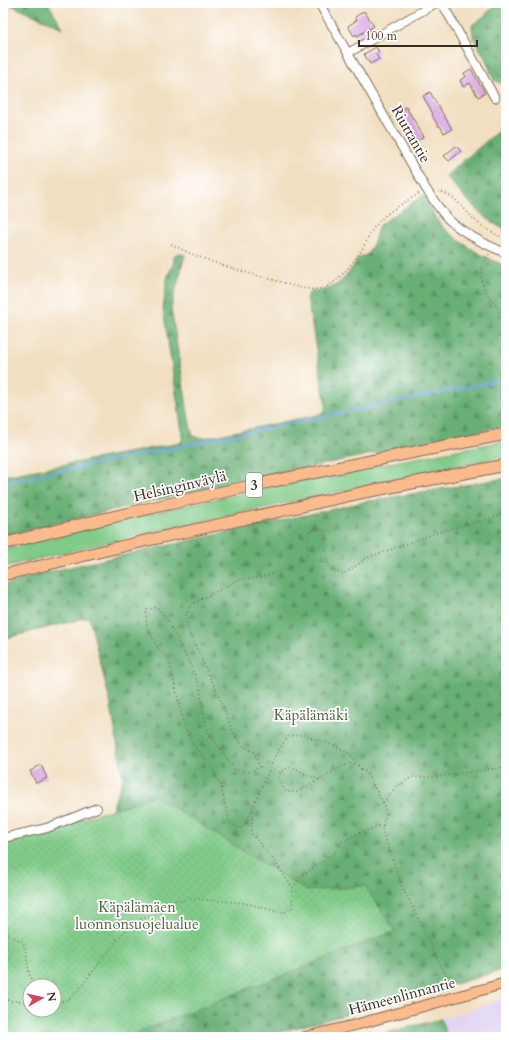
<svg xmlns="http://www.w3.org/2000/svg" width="509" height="1040" viewBox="0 0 509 1040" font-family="Cardo,serif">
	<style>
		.built { fill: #e1d4f3 }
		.grass { fill: #80cb89; stroke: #5e7a54 }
		.forest { fill: url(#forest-firs); stroke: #526c4a; fill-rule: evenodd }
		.park { fill: url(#park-dots); stroke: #5e7a54; fill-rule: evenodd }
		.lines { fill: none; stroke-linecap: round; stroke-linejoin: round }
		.stream { stroke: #6ba1d8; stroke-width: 2.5 }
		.building { fill: #daa8e5 }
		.minor-casing { stroke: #7b6957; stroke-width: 10 }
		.major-casing { stroke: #7b6957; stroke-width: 12 }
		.highway-casing { stroke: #7b6957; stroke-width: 13 }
		.path { stroke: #7b6957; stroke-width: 1.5; stroke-dasharray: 1 3; stroke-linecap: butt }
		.minor { stroke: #fff; stroke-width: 8 }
		.major { stroke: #fbbb8d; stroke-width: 10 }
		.highway { stroke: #fbbb8d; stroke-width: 11 }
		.labels { text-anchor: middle; stroke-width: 3.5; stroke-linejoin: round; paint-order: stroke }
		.shield { fill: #fff; stroke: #766a62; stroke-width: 1 }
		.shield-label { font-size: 14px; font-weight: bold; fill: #3b2a1e }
		.street-label { font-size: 15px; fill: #3b2a1e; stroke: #fff }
		.park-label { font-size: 15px; fill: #536243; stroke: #fff }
	</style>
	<defs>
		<pattern id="forest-firs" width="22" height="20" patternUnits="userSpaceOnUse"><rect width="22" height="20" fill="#68af75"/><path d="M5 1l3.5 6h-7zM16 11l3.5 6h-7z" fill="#578f5f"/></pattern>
		<pattern id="park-dots" width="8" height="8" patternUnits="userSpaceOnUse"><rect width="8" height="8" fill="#80cb89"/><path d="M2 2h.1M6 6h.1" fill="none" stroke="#70ae76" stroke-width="1.8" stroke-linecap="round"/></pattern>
	</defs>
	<rect width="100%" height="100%" fill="#fff"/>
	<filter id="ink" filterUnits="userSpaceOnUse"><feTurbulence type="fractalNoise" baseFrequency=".025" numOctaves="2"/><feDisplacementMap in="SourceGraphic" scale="8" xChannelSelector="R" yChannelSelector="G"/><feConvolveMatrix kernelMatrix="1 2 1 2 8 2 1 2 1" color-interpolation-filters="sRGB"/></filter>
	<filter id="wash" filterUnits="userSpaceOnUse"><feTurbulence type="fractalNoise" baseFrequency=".012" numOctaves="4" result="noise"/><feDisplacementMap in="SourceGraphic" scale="16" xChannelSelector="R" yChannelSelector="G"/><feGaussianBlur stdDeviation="0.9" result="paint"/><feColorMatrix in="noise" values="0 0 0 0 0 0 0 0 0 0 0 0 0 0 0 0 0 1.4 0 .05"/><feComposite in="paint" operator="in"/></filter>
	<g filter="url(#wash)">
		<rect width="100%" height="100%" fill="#f2dfc1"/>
		<polygon class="built" points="506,998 506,1037 447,1037 441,1019"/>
		<path class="grass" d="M506 441V456L169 528 3 567V550C169 506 338 472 506 441Z"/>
		<g class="forest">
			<polygon points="6,3 48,3 63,28"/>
			<polygon points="495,3 506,3 506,86 494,80 484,56 473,38 472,25 483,17 495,5"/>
			<path d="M506 124V230C484 221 461 194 446 176Z"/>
			<path d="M424 195C428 202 431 210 435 217 449 238 483 257 506 266V426L191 492 3 536V476L180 443 183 438 163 309 167 278 174 262 173 257 178 253 185 255 171 308 190 425 193 435 198 438H204L313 416C319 414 325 413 326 406L307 297 310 292C339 290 345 279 359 257L367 255 374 242 379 225Z"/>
			<path d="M506 478V969L391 1003 260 1037H3V843L84 829 111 812 123 778 111 706 89 617 3 639V585L52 571 369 501ZM30 986H54V1010H30Z"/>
			<polygon points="441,1019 447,1037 370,1037"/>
		</g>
		<path class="park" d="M155 796 307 891 365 886 395 931 126 1037H3V844ZM30 986H54V1010H30Z"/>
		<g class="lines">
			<polyline class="stream" points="3,483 506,379"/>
		</g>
		<g id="blocks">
			<g class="building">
				<polygon points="364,11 374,26 357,36 356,34 354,36 348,26 357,20 355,17"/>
				<polygon points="376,47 379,52 376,54 379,59 370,64 364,54"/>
				<polygon points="471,69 485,93 478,97 470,83 463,87 460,80 466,77 464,73"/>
				<polygon points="430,92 452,129 444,133 440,126 438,126 432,115 433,114 423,96"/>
				<polygon points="406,107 424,137 415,142 397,112"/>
				<polygon points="456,146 461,151 449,161 444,156"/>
				<polygon points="41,765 47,778 36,783 30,771"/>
			</g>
		</g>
	</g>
	<g filter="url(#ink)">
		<use href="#blocks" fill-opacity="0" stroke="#7b6957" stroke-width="1"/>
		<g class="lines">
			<g class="minor-casing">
				<g id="minor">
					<path d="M319 3 426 189C433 199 440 211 449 220 465 234 486 245 506 253"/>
					<polyline points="442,3 495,98"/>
					<polyline points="348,53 436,3"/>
					<polyline points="3,838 47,828 97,808"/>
				</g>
			</g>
			<g class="major-casing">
				<polyline id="major" points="305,1037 355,1025 506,983"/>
			</g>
			<g class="highway-casing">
				<g id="highway">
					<path d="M3 544C169 501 338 467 506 434"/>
					<polyline points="3,575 140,542 365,492 506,465"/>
				</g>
			</g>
			<g class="path">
				<path d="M438 192C455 193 465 212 477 222 486 229 496 235 506 239"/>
				<path d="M171 244C203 261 239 271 274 280 285 283 298 288 309 289 316 290 324 289 330 285 342 277 356 259 364 246 368 239 370 232 376 225 387 211 404 203 420 193"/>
				<path d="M489 254C485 261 480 268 481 276 482 291 496 306 506 317"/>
				<polyline points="361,769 350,754 333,745 304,735 289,736 277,752 247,821 239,829 229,822 221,786 210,764 194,746 184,726 169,659 157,647 147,628 146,610 157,607 168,621 195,675 200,689 204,716 208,732 234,769 249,772 260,767 254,752 242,745 234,734 216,690 188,630 186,615 190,605 238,580 259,578 265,576 290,568 306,558 309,532 317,528 324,531 328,566 333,571 344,574 367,558 397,547 448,529 506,514"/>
				<polyline points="361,769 366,772 383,803 386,814 382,829 401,884 452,988"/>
				<path d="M320 779C315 778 311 777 307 775 295 768 293 764 280 772L279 780 286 792H297L343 766 350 764 359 766"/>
				<polyline points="383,803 396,787 412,777 433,777 506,767"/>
				<polyline points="253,810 251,833 272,858 293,888"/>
				<polyline points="3,932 23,942 26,950 29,974 35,986"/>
				<polyline points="3,1000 30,1002"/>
				<polyline points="54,1002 69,1000 79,989 126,929 137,921 156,913 164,904 176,900 198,899 245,903 283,913 292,908 293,888 300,877 334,854 342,842 361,832 383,825"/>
			</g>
			<use href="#minor" class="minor"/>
			<use href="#major" class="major"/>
			<use href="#highway" class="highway"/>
		</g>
	</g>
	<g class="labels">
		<rect class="shield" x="246" y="473" width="16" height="24" rx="3"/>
		<g class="shield-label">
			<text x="254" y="490">3</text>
		</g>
		<g class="street-label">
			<text transform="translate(411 134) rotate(60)" y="5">Riuttantie</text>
			<text transform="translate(180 486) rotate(-13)" y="5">Helsinginväylä</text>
			<text transform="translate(402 996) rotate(-15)" y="5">Hämeenlinnantie</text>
		</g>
		<g class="park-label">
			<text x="311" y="720">Käpälämäki</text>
			<text x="137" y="912">Käpälämäen<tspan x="137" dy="17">luonnonsuojelualue</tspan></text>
		</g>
	</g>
	<rect width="509" height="1040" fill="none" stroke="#fff" stroke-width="16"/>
	<g transform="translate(42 998) rotate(82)"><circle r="19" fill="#ffffff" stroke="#b1aaa5"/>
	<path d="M0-3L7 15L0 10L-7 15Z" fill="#d1495b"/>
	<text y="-6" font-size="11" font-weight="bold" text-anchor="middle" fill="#3b2a1e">N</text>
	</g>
	<path d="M359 40v6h118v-6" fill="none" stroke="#3b2a1e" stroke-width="2"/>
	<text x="365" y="40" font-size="12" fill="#3b2a1e" stroke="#ffffff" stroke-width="3" paint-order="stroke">100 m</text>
</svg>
